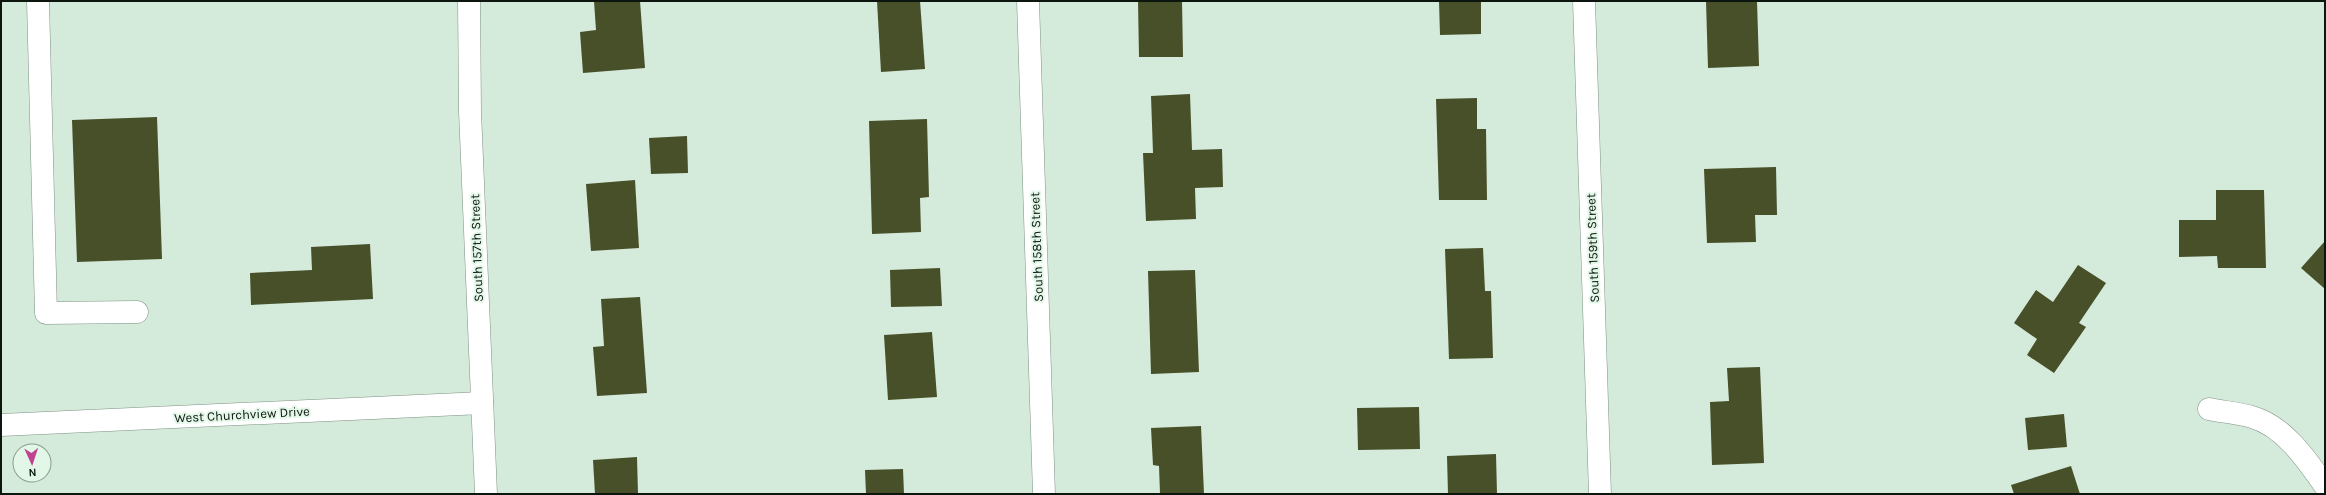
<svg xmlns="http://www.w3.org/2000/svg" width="2326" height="495" viewBox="0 0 2326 495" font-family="Karla,sans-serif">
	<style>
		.building { fill: #475029 }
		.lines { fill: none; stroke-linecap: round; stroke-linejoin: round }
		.minor-casing { stroke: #7e9283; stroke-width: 23 }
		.minor { stroke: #fff; stroke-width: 22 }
		.labels { text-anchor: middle; stroke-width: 4; stroke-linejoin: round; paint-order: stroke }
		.street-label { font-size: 13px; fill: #0d150f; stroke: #e2f7e7 }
	</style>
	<rect width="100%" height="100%" fill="#d4eada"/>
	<g class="building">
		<polygon points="594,1 640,1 645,68 583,73 580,32 596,30"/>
		<polygon points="877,1 920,1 925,69 881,72"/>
		<polygon points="1138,1 1182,1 1183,57 1139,57"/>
		<polygon points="1439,1 1481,1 1481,34 1440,35"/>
		<polygon points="1706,1 1757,1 1759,66 1708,68"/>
		<polygon points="1190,94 1192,150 1222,149 1223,187 1195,188 1196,219 1146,221 1143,153 1153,153 1151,96"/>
		<polygon points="1477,98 1477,129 1486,129 1487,200 1439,200 1436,99"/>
		<polygon points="157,117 162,259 77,262 72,120"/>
		<polygon points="927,119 929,197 920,198 921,232 872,234 869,121"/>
		<polygon points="687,136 688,173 651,174 649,138"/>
		<polygon points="1776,167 1777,215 1755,215 1756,242 1707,243 1704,169"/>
		<polygon points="635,180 639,248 591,251 586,184"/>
		<polygon points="2216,190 2264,190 2266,268 2218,268 2217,256 2179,257 2179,220 2216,220"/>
		<polygon points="2325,241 2325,289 2301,268"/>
		<polygon points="370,244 373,299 251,305 250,273 312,270 311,247"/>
		<polygon points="1483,248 1485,291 1491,291 1493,358 1449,359 1445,249"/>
		<polygon points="2078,265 2106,283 2079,323 2086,327 2054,373 2027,355 2037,339 2014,323 2036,290 2053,302"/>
		<polygon points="940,268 942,306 891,307 890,270"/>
		<polygon points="1195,270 1199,372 1151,374 1148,271"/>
		<polygon points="640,297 647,393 597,396 593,347 604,346 601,299"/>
		<polygon points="932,332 937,397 888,400 884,335"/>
		<polygon points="1760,367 1764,463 1712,465 1710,402 1729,401 1727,368"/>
		<polygon points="1419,407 1420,449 1358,450 1357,408"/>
		<polygon points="2064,414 2067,447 2028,450 2025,418"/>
		<polygon points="1201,426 1204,494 1160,494 1159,466 1153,465 1151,428"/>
		<polygon points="1496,454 1497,494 1448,494 1447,456"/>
		<polygon points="637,457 638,494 595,494 593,460"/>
		<polygon points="2071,466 2080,494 2014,494 2011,485"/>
		<polygon points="903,469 904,494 866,494 865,470"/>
	</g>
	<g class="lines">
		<g class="minor-casing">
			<g id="minor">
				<polyline points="38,1 46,313 137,312"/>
				<polyline points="469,1 470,111 486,494"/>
				<polyline points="1028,1 1044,494"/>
				<polyline points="1584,1 1600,494"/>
				<path d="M2209 409C2223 412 2238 413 2252 417 2284 426 2307 460 2325 486"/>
				<polyline points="1,425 482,403"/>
			</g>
		</g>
		<use href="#minor" class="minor"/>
	</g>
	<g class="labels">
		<g class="street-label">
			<text transform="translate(1036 247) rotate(-92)" y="5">South 158th Street</text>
			<text transform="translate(476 248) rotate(-92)" y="5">South 157th Street</text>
			<text transform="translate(1592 248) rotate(-92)" y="5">South 159th Street</text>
			<text transform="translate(242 414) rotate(-3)" y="5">West Churchview Drive</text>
		</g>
	</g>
	<rect width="2326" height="495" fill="none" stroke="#0d150f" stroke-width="4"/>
	<g transform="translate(32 463) rotate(177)"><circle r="19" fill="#e2f7e7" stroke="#8d9d91"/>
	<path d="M0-3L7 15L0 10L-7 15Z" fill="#c04291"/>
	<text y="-6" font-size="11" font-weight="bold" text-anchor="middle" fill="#0d150f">N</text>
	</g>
</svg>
